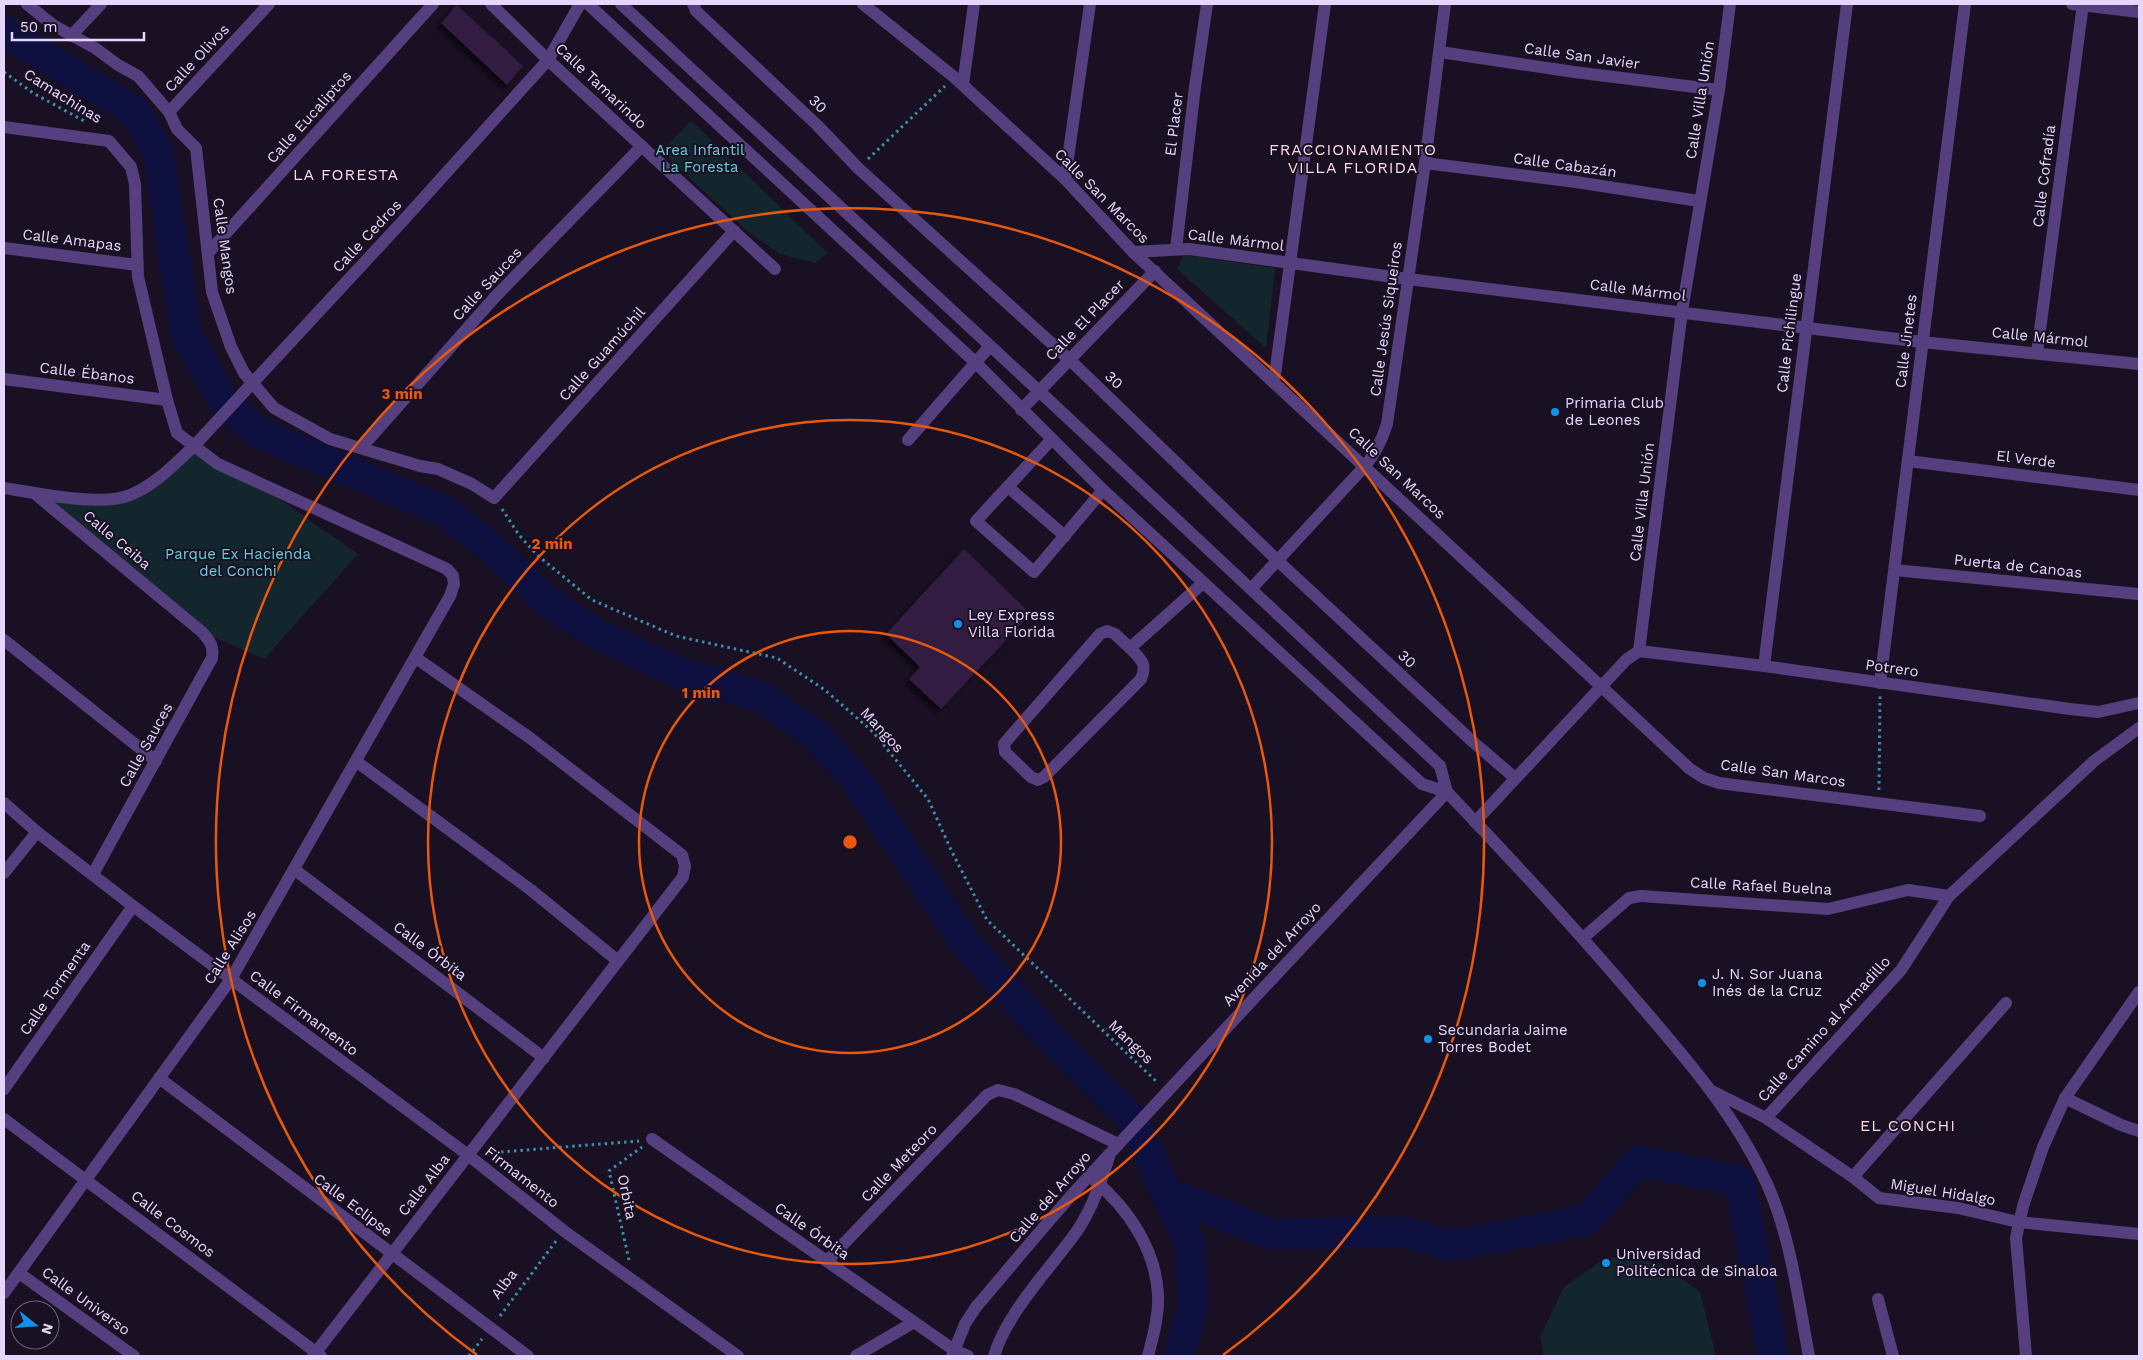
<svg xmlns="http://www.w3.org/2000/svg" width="2143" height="1360" viewBox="0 0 2143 1360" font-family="'Work Sans',sans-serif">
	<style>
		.green { fill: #14262d }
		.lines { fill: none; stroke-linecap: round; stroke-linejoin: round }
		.river { stroke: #0e103f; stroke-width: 31 }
		.building { fill: #311e43; filter: url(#shadow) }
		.path { stroke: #398fad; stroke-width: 3; stroke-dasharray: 2.5 4; stroke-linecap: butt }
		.minor { stroke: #563f7f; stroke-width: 12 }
		.ring { fill: none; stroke: #e8590c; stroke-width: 2.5 }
		.poi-dot { fill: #1291eb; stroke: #1a1023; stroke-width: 2 }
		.labels { text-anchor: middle; stroke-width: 4; stroke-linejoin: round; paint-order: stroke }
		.street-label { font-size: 15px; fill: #e6d6fc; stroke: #1a1023 }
		.park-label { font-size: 15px; fill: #67cfd6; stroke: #1a1023 }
		.poi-label { font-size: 15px; fill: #e6d6fc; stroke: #1a1023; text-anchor: start }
		.neighbourhood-label { font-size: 16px; letter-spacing: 1px; fill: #fcd8e3; stroke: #1a1023 }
		.centre { fill: #e8590c; stroke: #1a1023; stroke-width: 2.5 }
		.ring-label { font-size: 15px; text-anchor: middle; font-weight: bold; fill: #e8590c; stroke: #1a1023; stroke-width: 4; stroke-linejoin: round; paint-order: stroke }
	</style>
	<defs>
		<filter id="shadow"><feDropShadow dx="-4.5" dy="4.5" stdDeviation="2.5" flood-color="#0009"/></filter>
	</defs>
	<rect width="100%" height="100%" fill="#1a1023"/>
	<g class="green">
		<polygon points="691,121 828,253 815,263 780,254 745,229 661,152"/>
		<polygon points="1184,255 1275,268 1266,348 1177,269"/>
		<polygon points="198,449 255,482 358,554 264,659 202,632 34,493 116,498"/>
		<polygon points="1607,1257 1660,1263 1700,1292 1716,1356 1544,1356 1540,1337 1564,1287"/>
	</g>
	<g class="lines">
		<g class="river">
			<polyline points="4,31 135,112 158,151 186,335 225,404 261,434 444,511 496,552 546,601 596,634 678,672 763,698 814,734 852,774 967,945 1051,1039 1132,1119 1190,1244 1193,1303 1179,1356"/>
			<polyline points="1167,1193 1271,1234 1404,1232 1451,1246 1586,1220 1639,1161 1739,1181 1773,1356"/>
		</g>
	</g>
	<g class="building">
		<polygon points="457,5 523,66 507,85 441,23"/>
		<polygon points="964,549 1031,614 941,709 909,679 920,667 886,634"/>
	</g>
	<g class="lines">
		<g class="path">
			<polyline points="4,72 33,93 86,122"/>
			<polyline points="868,159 945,86"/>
			<polyline points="502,509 519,535 537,555 592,600 676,636 777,658 825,690 873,732 928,799 952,852 987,920 1158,1083"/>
			<polyline points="1879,790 1880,696"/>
			<polyline points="488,1153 639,1141"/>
			<polyline points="629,1260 609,1171 642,1147"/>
			<polyline points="500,1316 556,1241"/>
			<polyline points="469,1356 482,1339"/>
		</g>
		<g class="minor">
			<polyline points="27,4 53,25 95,48 118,65 138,76 169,112 177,129 196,148 212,292 231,347 244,373 274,408 330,439 420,466 438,469 472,484 494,498 734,231"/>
			<polyline points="491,4 548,60 775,269"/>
			<path d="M588 4 975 362 1103 490 1422 784 1447 792C1511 859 1575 928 1635 999 1685 1057 1735 1114 1767 1184 1791 1237 1798 1299 1809 1356"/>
			<polyline points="621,4 1039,391 1440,766 1447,792"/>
			<polyline points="693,4 696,11 817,125 858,168 1070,360 1278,561 1472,741 1515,778"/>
			<polyline points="863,4 954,77 1065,179 1133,252 1690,769 1704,778 1719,783 1980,816"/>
			<polyline points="2072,4 2139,12"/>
			<polyline points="71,36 101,4"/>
			<polyline points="1440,52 1574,72 1719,90"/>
			<polyline points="963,85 974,4"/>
			<polyline points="169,112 269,4"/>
			<polyline points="4,127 109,141 131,167 135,184 138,277 167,400 177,433 218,464 447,569 453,576 454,584 450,596 231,979 4,1293"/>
			<polyline points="1425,163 1576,182 1699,201"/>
			<polyline points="1065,179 1090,4"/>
			<polyline points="4,248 137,265"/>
			<polyline points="1176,249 1195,87 1207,4"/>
			<polyline points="209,252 433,4"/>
			<polyline points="1133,252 1189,249 1408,279 1922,342 2139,364"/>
			<polyline points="2037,353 2083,4"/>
			<polyline points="4,379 167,400"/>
			<polyline points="1274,382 1325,4"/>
			<polyline points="1021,410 1155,271"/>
			<polyline points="1052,439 976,521 1034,572 1103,490"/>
			<polyline points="908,440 990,346"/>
			<polyline points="361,448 495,297 642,146"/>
			<polyline points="1908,461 2139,490"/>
			<polyline points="1008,487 1065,536"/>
			<path d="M4 488C35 493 102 507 130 495 155 485 175 464 194 446L400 224 548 60 580 4"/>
			<path d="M34 493 202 632C210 641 214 646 212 658L93 874"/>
			<polyline points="1895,570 2138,594"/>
			<path d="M1251 589 1365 466C1376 453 1382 440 1387 424L1425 163 1445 4"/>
			<polyline points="4,640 156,761"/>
			<path d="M1130 648 1115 634 1107 631 1100 634 1009 738 1004 744 1005 752 1031 777 1038 780 1044 777 1141 679C1148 663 1140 659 1130 648L1203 583"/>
			<polyline points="1639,651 1764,666 2070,709 2098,712 2139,703"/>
			<polyline points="1764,666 1847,4"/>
			<polyline points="1880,683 1965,4"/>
			<polyline points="357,762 531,890 618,961"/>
			<polyline points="4,803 37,832 133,906 468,1155 564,1231 738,1356"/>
			<polyline points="1475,822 1626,660 1639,651 1682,311 1719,90 1730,4"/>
			<polyline points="295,870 544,1058"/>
			<polyline points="4,873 37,832"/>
			<polyline points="1583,938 1629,898 1641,896 1828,909 1908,890 1949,896"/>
			<polyline points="159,1078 528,1356"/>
			<polyline points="4,1089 133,906"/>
			<polyline points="1712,1091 1766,1118 1901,970 1949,896 2094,761 2139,728"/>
			<polyline points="2065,1098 2121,1125 2139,1131"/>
			<polyline points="1766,1118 1853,1177 1879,1198 1958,1208 2018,1222 2139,1234"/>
			<polyline points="4,1119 321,1356"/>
			<polyline points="652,1139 954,1350 968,1356"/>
			<polyline points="1853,1177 2006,1003"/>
			<path d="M1094 1180C1128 1208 1156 1250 1158 1295 1159 1316 1153 1336 1148 1356"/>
			<polyline points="827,1261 987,1095 998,1090 1014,1094 1118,1144"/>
			<polyline points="19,1273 134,1356"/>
			<polyline points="1878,1299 1893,1356"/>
			<polyline points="313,1356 683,877 685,866 682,855 530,738 416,658"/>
			<polyline points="856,1356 914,1322"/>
			<path d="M952 1356 965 1324 976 1307C1014 1263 1050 1218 1089 1176 1208 1048 1327 919 1447 792"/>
			<path d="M994 1356C1007 1312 1050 1269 1077 1231 1092 1209 1101 1182 1109 1157"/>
			<polyline points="2026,1356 2016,1238 2023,1206 2043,1147 2065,1098 2139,992"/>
		</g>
	</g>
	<g class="ring">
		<circle cx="850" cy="842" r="211"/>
		<circle cx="850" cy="842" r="422"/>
		<path d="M477 1355A634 634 0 1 1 1223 1355"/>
	</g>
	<g class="poi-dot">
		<circle cx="1555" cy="412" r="5"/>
		<circle cx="958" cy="624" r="5"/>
		<circle cx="1702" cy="983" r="5"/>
		<circle cx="1428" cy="1039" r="5"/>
		<circle cx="1606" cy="1263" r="5"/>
	</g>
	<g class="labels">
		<g class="street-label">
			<text transform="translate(1582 56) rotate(8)" y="5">Calle San Javier</text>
			<text transform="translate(197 58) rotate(-47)" y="5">Calle Olivos</text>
			<text transform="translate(601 86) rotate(43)" y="5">Calle Tamarindo</text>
			<text transform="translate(63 96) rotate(32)" y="5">Camachinas</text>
			<text transform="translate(1700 100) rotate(-81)" y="5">Calle Villa Unión</text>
			<text transform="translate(818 104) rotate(44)" y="5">30</text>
			<text transform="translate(309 117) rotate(-48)" y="5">Calle Eucaliptos</text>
			<text transform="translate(1174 124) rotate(-83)" y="5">El Placer</text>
			<text transform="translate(1565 165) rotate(8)" y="5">Calle Cabazán</text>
			<text transform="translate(2044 176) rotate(-83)" y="5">Calle Cofradía</text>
			<text transform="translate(1102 196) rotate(45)" y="5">Calle San Marcos</text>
			<text transform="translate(367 236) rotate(-47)" y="5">Calle Cedros</text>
			<text transform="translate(72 240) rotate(7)" y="5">Calle Amapas</text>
			<text transform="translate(1236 240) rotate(7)" y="5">Calle Mármol</text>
			<text transform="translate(225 246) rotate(82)" y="5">Calle Mangos</text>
			<text transform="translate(487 284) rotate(-47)" y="5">Calle Sauces</text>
			<text transform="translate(1638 290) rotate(7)" y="5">Calle Mármol</text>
			<text transform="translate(1386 319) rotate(-82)" y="5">Calle Jesús Siqueiros</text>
			<text transform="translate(1085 320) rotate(-46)" y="5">Calle El Placer</text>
			<text transform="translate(1789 333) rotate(-83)" y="5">Calle Pichilingue</text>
			<text transform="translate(2040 337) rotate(6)" y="5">Calle Mármol</text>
			<text transform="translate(1906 341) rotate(-83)" y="5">Calle Jinetes</text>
			<text transform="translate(602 354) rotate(-48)" y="5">Calle Guamúchil</text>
			<text transform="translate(87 373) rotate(7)" y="5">Calle Ébanos</text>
			<text transform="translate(1114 380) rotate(44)" y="5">30</text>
			<text transform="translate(2026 459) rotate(7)" y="5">El Verde</text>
			<text transform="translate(1397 473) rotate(43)" y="5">Calle San Marcos</text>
			<text transform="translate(1642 502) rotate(-83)" y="5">Calle Villa Unión</text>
			<text transform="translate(117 540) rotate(40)" y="5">Calle Ceiba</text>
			<text transform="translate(2018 566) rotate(6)" y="5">Puerta de Canoas</text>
			<text transform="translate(1407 659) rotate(43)" y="5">30</text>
			<text transform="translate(1892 668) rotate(8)" y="5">Potrero</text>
			<text transform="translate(882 730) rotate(47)" y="5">Mangos</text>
			<text transform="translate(146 745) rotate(-61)" y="5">Calle Sauces</text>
			<text transform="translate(1783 773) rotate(8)" y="5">Calle San Marcos</text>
			<text transform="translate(1761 886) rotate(3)" y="5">Calle Rafael Buelna</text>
			<text transform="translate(230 947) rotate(-58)" y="5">Calle Alisos</text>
			<text transform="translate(430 951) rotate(37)" y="5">Calle Órbita</text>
			<text transform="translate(1272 954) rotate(-47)" y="5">Avenida del Arroyo</text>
			<text transform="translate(55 988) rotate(-55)" y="5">Calle Tormenta</text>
			<text transform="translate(304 1013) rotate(37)" y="5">Calle Firmamento</text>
			<text transform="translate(1824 1029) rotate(-48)" y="5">Calle Camino al Armadillo</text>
			<text transform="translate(1131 1042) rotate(44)" y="5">Mangos</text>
			<text transform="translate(899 1163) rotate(-46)" y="5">Calle Meteoro</text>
			<text transform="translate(522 1177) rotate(38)" y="5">Firmamento</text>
			<text transform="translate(424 1185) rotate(-52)" y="5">Calle Alba</text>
			<text transform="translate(1943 1192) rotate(9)" y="5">Miguel Hidalgo</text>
			<text transform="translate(627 1197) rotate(78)" y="5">Orbita</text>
			<text transform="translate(1050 1197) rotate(-49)" y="5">Calle del Arroyo</text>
			<text transform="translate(353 1205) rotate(37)" y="5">Calle Eclipse</text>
			<text transform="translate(173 1224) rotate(37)" y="5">Calle Cosmos</text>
			<text transform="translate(812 1231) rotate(35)" y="5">Calle Órbita</text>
			<text transform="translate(504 1284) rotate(-53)" y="5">Alba</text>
			<text transform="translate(86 1301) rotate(36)" y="5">Calle Universo</text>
		</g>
		<g class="park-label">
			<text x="700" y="155">Area Infantil<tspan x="700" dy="17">La Foresta</tspan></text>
			<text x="238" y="559">Parque Ex Hacienda<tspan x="238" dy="17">del Conchi</tspan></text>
		</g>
		<g class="poi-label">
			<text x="1565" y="408">Primaria Club<tspan x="1565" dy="17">de Leones</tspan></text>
			<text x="968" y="620">Ley Express<tspan x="968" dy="17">Villa Florida</tspan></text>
			<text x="1712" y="979">J. N. Sor Juana<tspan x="1712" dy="17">Inés de la Cruz</tspan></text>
			<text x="1438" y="1035">Secundaria Jaime<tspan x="1438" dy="17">Torres Bodet</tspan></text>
			<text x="1616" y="1259">Universidad<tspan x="1616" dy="17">Politécnica de Sinaloa</tspan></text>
		</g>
		<g class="neighbourhood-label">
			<text x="1353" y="155">FRACCIONAMIENTO<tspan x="1353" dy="18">VILLA FLORIDA</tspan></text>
			<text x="346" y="180">LA FORESTA</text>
			<text x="1908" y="1131">EL CONCHI</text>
		</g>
	</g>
	<circle cx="850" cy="842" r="8" class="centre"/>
	<g class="ring-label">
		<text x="402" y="399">3 min</text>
		<text x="552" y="549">2 min</text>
		<text x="701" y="698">1 min</text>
	</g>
	<rect width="2143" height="1360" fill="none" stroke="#e6d6fc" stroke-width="10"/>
	<g transform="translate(35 1325) rotate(107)"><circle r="24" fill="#1a1023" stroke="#6c5f7a"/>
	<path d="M0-4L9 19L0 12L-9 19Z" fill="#1291eb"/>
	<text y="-8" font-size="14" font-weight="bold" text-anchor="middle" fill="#e6d6fc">N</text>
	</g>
	<path d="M12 32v8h132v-8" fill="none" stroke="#e6d6fc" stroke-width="2.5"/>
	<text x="20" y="32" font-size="15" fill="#e6d6fc" stroke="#1a1023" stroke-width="4" paint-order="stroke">50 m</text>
</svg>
